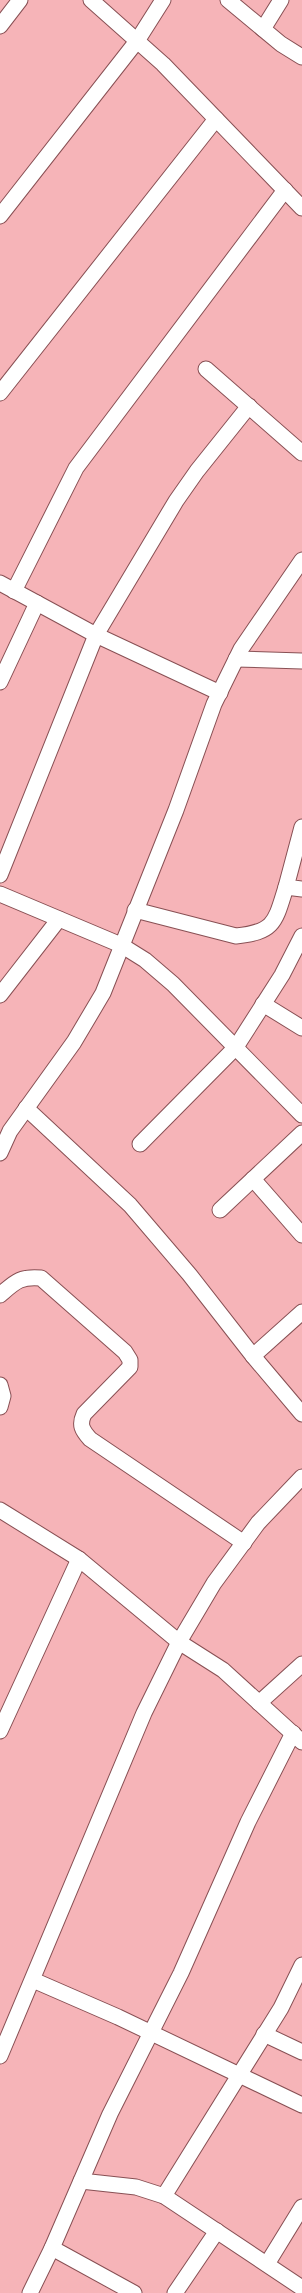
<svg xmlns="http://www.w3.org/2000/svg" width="302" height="2293" viewBox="0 0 302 2293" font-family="Commissioner,sans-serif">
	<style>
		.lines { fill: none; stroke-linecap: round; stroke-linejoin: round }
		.minor-casing { stroke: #885054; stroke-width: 17 }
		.minor { stroke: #fff; stroke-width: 15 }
	</style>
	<rect width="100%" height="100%" fill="#f6b4b8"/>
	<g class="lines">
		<g class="minor-casing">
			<g id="minor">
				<polyline points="91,0 163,64 302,208"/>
				<polyline points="228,0 281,44 302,57"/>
				<polyline points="0,26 20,0"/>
				<polyline points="263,29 281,0"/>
				<polyline points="0,216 137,41 163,0"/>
				<polyline points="206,369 302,453"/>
				<polyline points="0,393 216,119"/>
				<polyline points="0,583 96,635 220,693"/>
				<polyline points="14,591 76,468 285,190"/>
				<polyline points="236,659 302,661"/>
				<polyline points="0,682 37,603"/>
				<polyline points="302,827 286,887 302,889"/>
				<polyline points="0,875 96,635 176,501 197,471 249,406"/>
				<polyline points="0,894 121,945 145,960 173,984 302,1115"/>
				<path d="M135 910 236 936C275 932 275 922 286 887"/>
				<polyline points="0,995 59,919"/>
				<polyline points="263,1004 302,1028"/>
				<polyline points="26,1108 130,1205 189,1274 253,1356 302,1414"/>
				<polyline points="140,1144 236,1047 282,975 302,936"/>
				<polyline points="0,1153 10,1131 74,1042 103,993 176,810 214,704 241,649 302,560"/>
				<polyline points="253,1179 302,1235"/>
				<polyline points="220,1210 302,1133"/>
				<path d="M0 1295C15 1282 20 1276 41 1278L125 1352 130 1360V1367L84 1414C79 1425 82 1430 90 1439L244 1543"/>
				<polyline points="253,1356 302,1312"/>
				<polyline points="0,1385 3,1396 0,1407"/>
				<polyline points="0,1510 79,1559 179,1642 223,1670 302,1742"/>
				<polyline points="259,1703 302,1664"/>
				<polyline points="0,1731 79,1559"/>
				<polyline points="33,1980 118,2017 302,2105"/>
				<polyline points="264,2034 302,2052"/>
				<polyline points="0,2056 144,1713 179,1642 214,1583 258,1523 302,1477"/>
				<polyline points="81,2181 136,2187 164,2196 302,2288"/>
				<polyline points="164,2196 281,2008 302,1965"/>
				<polyline points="52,2248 134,2293"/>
				<polyline points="267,2264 302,2207"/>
				<polyline points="30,2293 52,2248 110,2114 181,1973 248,1822 293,1733"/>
				<polyline points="175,2293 217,2231"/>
			</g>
		</g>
		<use href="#minor" class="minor"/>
	</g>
</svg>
